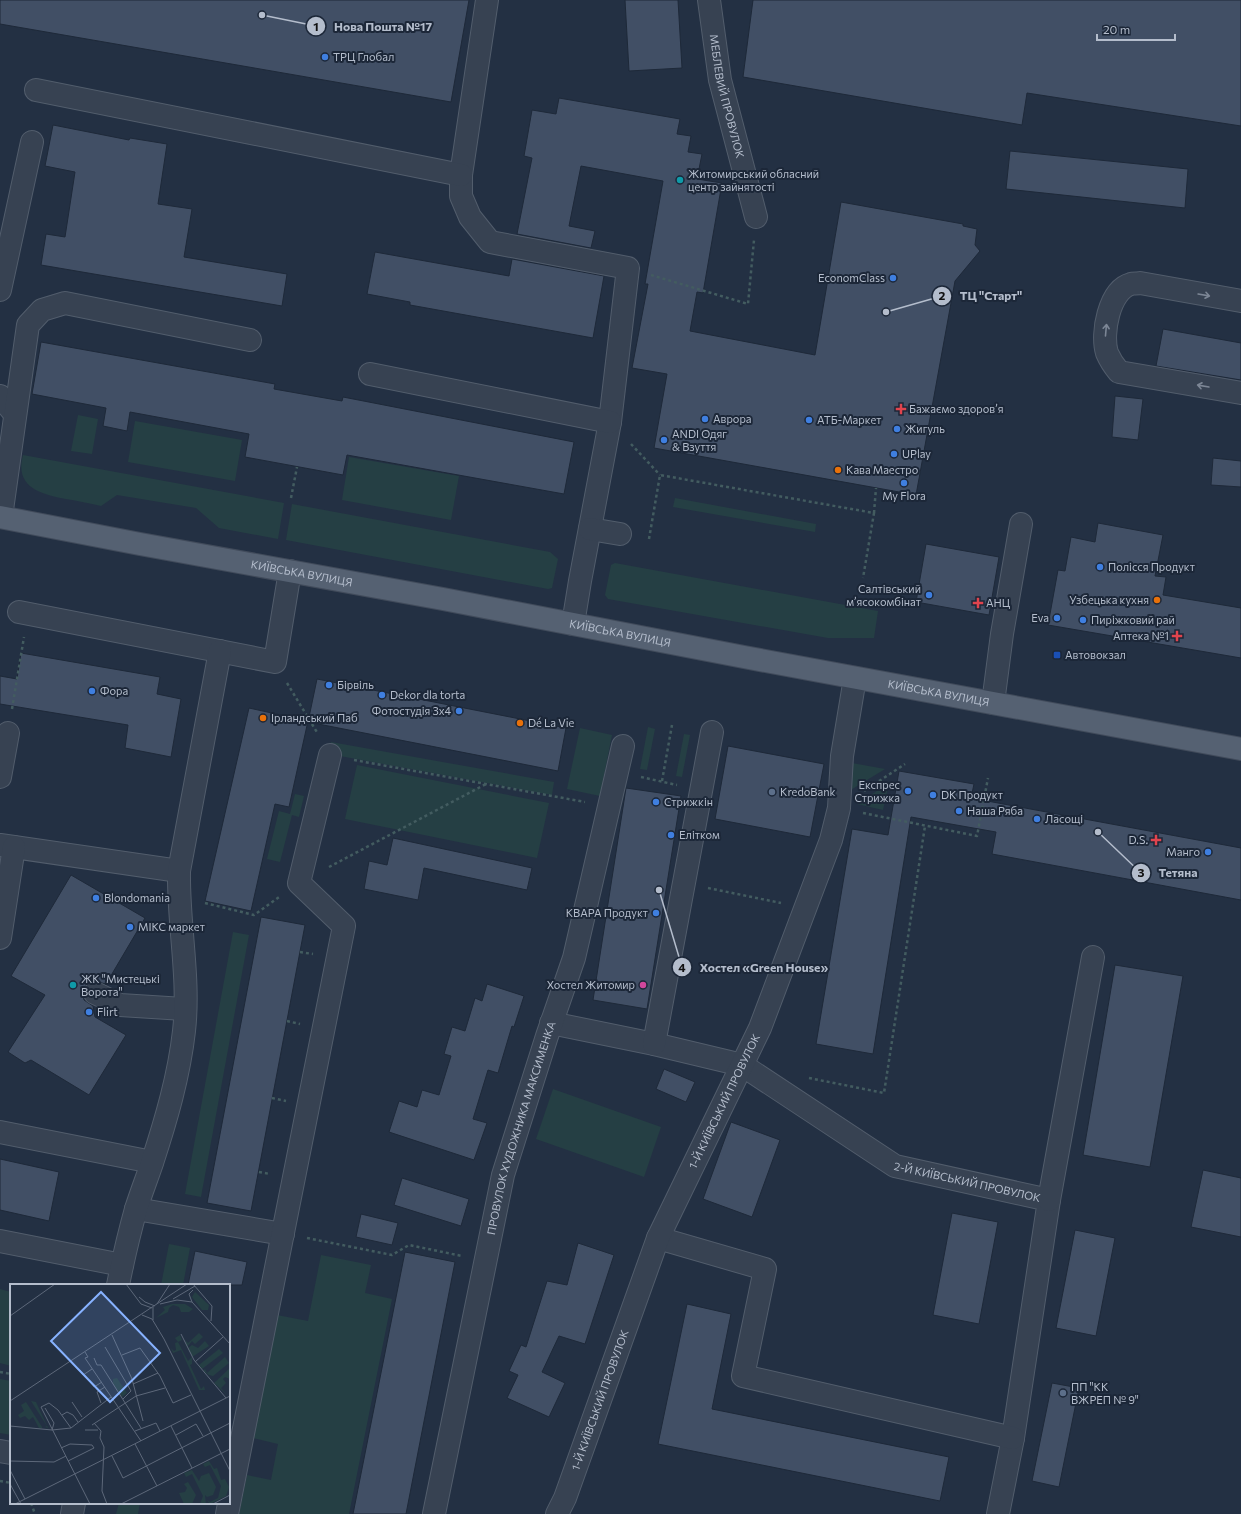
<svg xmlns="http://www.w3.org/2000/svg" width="1241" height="1514" viewBox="0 0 1241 1514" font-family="Commissioner,sans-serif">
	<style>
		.green { fill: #253f44 }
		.building { fill: #414f65; stroke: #1e2939 }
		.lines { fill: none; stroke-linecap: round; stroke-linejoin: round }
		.minor-casing { stroke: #525d6c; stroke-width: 24 }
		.major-casing { stroke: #414b5b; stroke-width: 24 }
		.path { stroke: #435c60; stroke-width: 2.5; stroke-dasharray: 3 3; stroke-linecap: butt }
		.minor { stroke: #374252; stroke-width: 22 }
		.major { stroke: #556172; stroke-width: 22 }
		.oneway { stroke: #7c8695 }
		.shop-dot { fill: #3f7fe0; stroke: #1c2738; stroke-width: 1.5 }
		.culture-dot { fill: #0f9aa8; stroke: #1c2738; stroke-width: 1.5 }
		.health-dot { fill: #e0444e; stroke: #1c2738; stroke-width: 1.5 }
		.food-dot { fill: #e8710a; stroke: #1c2738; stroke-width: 1.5 }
		.transit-dot { fill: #1a4fb4; stroke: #1c2738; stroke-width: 1.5 }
		.service-dot { fill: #5c6f8a; stroke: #1c2738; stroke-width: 1.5 }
		.hotel-dot { fill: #d1479c; stroke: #1c2738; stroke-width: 1.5 }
		.labels { text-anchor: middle; stroke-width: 4; stroke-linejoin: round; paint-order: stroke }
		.poi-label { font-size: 11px; fill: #b4bdcc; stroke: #1c2738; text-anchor: start }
		.street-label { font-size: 11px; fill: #b4bdcc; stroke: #1c2738 }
		.inset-road { fill: none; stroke: #5d687a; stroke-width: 1 }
		.view { fill: #87b2ff; fill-opacity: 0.15; stroke: #87b2ff; stroke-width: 2 }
		.inset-edge { fill: none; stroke: #b4bdcc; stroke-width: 2 }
		.leader { fill: none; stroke: #b4bdcc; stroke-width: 1.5 }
		.callout-dot { fill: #b4bdcc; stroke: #1c2738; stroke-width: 1.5 }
		.mark-label { font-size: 12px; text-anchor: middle; font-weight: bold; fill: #111 }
		.callout-label { font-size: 12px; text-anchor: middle; font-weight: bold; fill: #b4bdcc; stroke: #1c2738; stroke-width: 4; stroke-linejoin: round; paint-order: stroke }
	</style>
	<rect width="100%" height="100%" fill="#233043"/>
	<g class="green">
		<polygon points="78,415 98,419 92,454 71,451"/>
		<polygon points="135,421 242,440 235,481 128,462"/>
		<path d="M23 455 284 503 278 539 219 528 196 508 117 495 101 506C89 503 78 501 66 499 42 494 14 488 23 455Z"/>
		<polygon points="349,457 459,476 451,520 342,500"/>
		<polygon points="675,498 816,524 815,532 673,507"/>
		<polygon points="292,504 550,552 558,559 552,588 548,589 286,540"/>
		<polygon points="615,563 878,611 874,638 828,638 608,599 605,595 611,565"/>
		<polygon points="648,727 655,729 647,770 640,769"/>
		<polygon points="580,728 612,735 600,796 567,789"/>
		<polygon points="684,734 690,735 682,777 676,776"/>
		<polygon points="331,742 554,782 552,795 329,754"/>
		<polygon points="852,763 885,769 849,791"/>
		<polygon points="357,765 549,803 537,858 345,819"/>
		<polygon points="889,783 883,810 857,804"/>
		<polygon points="295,794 304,796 299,817 292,815 280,862 267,859 279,811 290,814"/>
		<polygon points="233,932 249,935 201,1197 185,1194"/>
		<polygon points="553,1089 661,1127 644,1177 536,1139"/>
		<polygon points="169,1244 190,1248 183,1285 161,1285"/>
		<polygon points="321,1255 371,1265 365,1293 392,1299 349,1514 239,1514 247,1475 271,1480 278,1444 253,1438 277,1315 308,1321"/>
		<polygon points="0,1289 11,1292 11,1366 0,1363"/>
		<polygon points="0,1379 11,1381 11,1435 0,1433"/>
		<polygon points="119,1503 140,1503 138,1514 116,1514"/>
	</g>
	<g class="building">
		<polygon points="0,0 469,0 451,102 0,24"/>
		<polygon points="625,0 678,0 682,68 629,71"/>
		<polygon points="753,0 1241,0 1241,126 1027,93 1022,125 743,77"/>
		<polygon points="559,98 680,119 677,134 691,136 688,152 702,154 697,179 722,183 703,293 697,292 690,331 815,355 841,202 963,224 963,226 977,229 975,245 980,251 955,281 916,495 654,448 667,374 632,368 648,284 645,284 663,181 581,166 569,226 595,231 591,248 517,234 532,158 524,156 532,110 556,114"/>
		<polygon points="53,125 129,140 130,138 167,144 158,204 192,209 184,257 287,274 282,306 41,265 46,234 65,237 75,172 45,166"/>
		<polygon points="1010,151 1188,169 1185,208 1006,189"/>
		<polygon points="375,252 509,276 512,259 604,276 593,338 410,305 410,302 367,294"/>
		<polygon points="1163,329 1241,343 1241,380 1156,366"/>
		<polygon points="41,342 275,384 274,389 342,401 343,397 574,442 564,494 347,455 343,475 245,457 249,434 130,412 127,431 103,426 106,408 32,394"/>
		<polygon points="1115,396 1143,399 1138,440 1112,437"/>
		<polygon points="1213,458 1241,461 1241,487 1211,485"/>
		<polygon points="1098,523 1163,535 1155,576 1166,577 1163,595 1241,608 1241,658 1048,625 1058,570 1065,571 1071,537 1095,542"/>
		<polygon points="926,544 999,557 989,615 916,602"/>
		<polygon points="21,653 160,677 157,694 181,699 171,757 125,748 128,725 0,704 0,676 17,679"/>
		<polygon points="317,679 566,728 558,771 308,722"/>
		<polygon points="249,708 308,721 289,807 275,804 251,911 205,901"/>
		<polygon points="728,746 824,764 810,837 715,819"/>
		<polygon points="899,771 974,784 971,798 1241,848 1241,900 992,854 996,832 911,817 873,1054 816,1044 852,829 888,835"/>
		<polygon points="626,788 681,796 647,1009 593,1000"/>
		<polygon points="393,838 532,868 527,890 424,868 418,900 364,889 369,861 387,865"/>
		<polygon points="71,875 145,918 106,984 94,981 88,983 84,988 83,994 84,1000 93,1006 95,1017 126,1035 89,1095 31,1060 25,1063 8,1052 45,995 11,976"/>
		<polygon points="261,917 305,925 251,1211 207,1203"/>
		<polygon points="1115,965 1183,976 1150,1167 1083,1155"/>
		<polygon points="487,984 524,996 514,1027 512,1026 498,1073 488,1070 473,1119 487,1123 474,1160 389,1132 399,1101 417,1107 422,1090 439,1095 451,1056 444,1054 452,1027 465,1031 475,998 482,1001"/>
		<polygon points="664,1069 695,1082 686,1102 656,1089"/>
		<polygon points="731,1122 780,1140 752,1217 703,1199"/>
		<polygon points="0,1159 59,1172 49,1221 0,1210"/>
		<polygon points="1203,1170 1241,1178 1241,1237 1191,1227"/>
		<polygon points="402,1178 469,1199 461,1226 394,1205"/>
		<polygon points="952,1213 998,1222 979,1324 933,1315"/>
		<polygon points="361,1214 398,1223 392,1245 356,1237"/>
		<polygon points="1075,1230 1115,1238 1096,1336 1056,1328"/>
		<polygon points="578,1243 614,1255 585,1344 559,1336 542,1372 565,1383 549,1417 507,1398 518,1375 509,1371 521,1345 526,1347 547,1281 567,1285"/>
		<polygon points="195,1251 247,1262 242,1285 188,1285"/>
		<polygon points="405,1252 455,1262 406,1514 353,1514"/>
		<polygon points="687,1304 731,1314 712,1409 949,1457 940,1501 658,1444"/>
		<polygon points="1052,1383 1079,1388 1059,1487 1032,1481"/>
	</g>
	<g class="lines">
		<g class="minor-casing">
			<g id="minor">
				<polyline points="487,0 461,175 461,196 470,217 490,242 628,268 610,422 580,581 573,624"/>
				<path id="s1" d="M709 0 720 80 756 217"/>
				<polyline points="36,90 461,175"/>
				<polyline points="0,290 32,142"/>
				<path d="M1241 301 1140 283C1137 284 1134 283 1131 284 1109 290 1101 334 1107 353 1110 360 1114 366 1119 372L1241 393"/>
				<polyline points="370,374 610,422"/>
				<polyline points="0,396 15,414"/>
				<polyline points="1,517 28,325 42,310 65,303 250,340"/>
				<polyline points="590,529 620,534"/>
				<polyline points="19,612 275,662 290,571"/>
				<polyline points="993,703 1002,634 1021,524"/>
				<polyline points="0,777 8,733"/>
				<polyline points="0,845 179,871"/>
				<polyline points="0,938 14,847"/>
				<polyline points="95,993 120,1005 184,1009"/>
				<path id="s2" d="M551 1023 654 1044 742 1065 895 1166 1049 1200 1013 1438 998 1514"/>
				<polyline points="654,1044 712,732"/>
				<polyline points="0,1132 152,1162"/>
				<polyline points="1049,1200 1093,957"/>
				<polyline points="136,1209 283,1234"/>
				<polyline points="658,1238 765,1269 743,1376 1013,1438"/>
				<polyline points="0,1241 122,1265"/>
				<path d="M118 1285C123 1260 129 1234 136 1209 141 1193 147 1178 152 1163 166 1120 179 1076 184 1031 190 978 178 924 179 871L220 651"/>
				<polyline points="0,1451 11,1453"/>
				<polyline points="72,1514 74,1503"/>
				<polyline points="227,1514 344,926 299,883 330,755"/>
				<path id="s3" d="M434 1514 503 1175 547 1036 574 958 623 746"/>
				<path id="s4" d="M557 1514 565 1498 658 1238 760 1028 831 840 839 808 842 756 855 678"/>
			</g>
		</g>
		<g class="major-casing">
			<g id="major">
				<path id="s5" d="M0 517 140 544 443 599 744 657 1241 749"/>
			</g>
		</g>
		<g class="path">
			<polyline points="651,275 748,304 754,240"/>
			<polyline points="631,444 660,475"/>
			<polyline points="291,498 297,467"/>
			<polyline points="874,513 876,488"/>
			<polyline points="649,539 660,475 874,513 863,578"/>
			<polyline points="287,683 318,734"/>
			<polyline points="12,709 24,637"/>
			<polyline points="354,760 585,802"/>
			<polyline points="641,777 677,785"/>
			<polyline points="662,781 672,725"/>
			<polyline points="864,791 905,764"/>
			<polyline points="863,813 977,836 988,778"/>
			<polyline points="329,867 486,784"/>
			<polyline points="708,888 781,903"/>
			<polyline points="205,903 254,915 279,897"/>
			<polyline points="300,952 313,954"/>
			<polyline points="287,1021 300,1024"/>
			<polyline points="809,1078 884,1093 925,826"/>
			<polyline points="272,1098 286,1101"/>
			<polyline points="259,1172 270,1174"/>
			<polyline points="307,1238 392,1255 409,1245 462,1256"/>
			<polyline points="0,1372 11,1374"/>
			<polyline points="0,1481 11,1483"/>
			<polyline points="31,1503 35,1514"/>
		</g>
		<use href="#minor" class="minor"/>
		<use href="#major" class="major"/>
	</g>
	<defs><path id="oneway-shaft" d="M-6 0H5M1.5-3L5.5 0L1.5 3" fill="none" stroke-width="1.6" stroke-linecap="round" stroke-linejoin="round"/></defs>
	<g class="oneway">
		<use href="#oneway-shaft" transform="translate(1204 295) rotate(10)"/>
		<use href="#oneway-shaft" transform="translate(1106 330) rotate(-85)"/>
		<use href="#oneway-shaft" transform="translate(1203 386) rotate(-170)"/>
	</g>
	<g class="shop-dot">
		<circle cx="325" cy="57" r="4"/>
		<circle cx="893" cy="278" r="4"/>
		<circle cx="705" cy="419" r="4"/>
		<circle cx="809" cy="420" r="4"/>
		<circle cx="897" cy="429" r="4"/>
		<circle cx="664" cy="440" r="4"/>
		<circle cx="894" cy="454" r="4"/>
		<circle cx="904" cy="483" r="4"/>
		<circle cx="1100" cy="567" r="4"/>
		<circle cx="929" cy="595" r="4"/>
		<circle cx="1057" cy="618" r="4"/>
		<circle cx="1083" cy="620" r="4"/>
		<circle cx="329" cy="685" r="4"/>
		<circle cx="92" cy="691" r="4"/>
		<circle cx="382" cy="695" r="4"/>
		<circle cx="459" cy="711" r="4"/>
		<circle cx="908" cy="791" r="4"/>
		<circle cx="933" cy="795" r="4"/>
		<circle cx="656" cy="802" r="4"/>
		<circle cx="959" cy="811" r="4"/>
		<circle cx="1037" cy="819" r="4"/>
		<circle cx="671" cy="835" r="4"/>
		<circle cx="1208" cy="852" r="4"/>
		<circle cx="96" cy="898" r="4"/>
		<circle cx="656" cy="913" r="4"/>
		<circle cx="130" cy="927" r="4"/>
		<circle cx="89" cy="1012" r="4"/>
	</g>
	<g class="culture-dot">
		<circle cx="680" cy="180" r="4"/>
		<circle cx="73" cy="985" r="4"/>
	</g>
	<g class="health-dot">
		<path d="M899 403h4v4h4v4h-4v4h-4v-4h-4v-4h4z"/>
		<path d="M976 597h4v4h4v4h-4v4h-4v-4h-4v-4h4z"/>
		<path d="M1175 630h4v4h4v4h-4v4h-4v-4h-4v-4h4z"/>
		<path d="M1154 834h4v4h4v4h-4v4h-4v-4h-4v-4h4z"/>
	</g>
	<g class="food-dot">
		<circle cx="838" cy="470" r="4"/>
		<circle cx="1157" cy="600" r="4"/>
		<circle cx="263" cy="718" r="4"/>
		<circle cx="520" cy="723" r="4"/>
	</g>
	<rect class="transit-dot" x="1053" y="651" width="8" height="8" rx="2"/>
	<g class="service-dot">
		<circle cx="772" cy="792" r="4"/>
		<circle cx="1063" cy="1393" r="4"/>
	</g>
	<circle class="hotel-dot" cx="643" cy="985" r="4"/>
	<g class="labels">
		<g class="poi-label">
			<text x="333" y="61">ТРЦ Глобал</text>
			<text x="688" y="178">Житомирський обласний<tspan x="688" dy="13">центр зайнятості</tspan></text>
			<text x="885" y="282" text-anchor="end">EconomClass</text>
			<text x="909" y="413">Бажаємо здоровʼя</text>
			<text x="713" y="423">Аврора</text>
			<text x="817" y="424">АТБ-Маркет</text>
			<text x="905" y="433">Жигуль</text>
			<text x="672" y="438">ANDI Одяг<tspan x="672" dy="13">&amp; Взуття</tspan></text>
			<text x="902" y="458">UPlay</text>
			<text x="846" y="474">Кава Маестро</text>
			<text x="904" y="500" text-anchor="middle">My Flora</text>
			<text x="1108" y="571">Полісся Продукт</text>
			<text x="921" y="593" text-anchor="end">Салтівський<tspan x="921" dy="13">мʼясокомбінат</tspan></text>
			<text x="1149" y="604" text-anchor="end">Узбецька кухня</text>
			<text x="986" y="607">АНЦ</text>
			<text x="1049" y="622" text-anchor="end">Eva</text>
			<text x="1091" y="624">Пиріжковий рай</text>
			<text x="1169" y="640" text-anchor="end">Аптека №1</text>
			<text x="1065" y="659">Автовокзал</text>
			<text x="337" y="689">Бірвіль</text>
			<text x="100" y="695">Фора</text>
			<text x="390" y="699">Dekor dla torta</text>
			<text x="451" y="715" text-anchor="end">Фотостудія 3х4</text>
			<text x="271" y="722">Ірландський Паб</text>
			<text x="528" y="727">Dé La Vie</text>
			<text x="900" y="789" text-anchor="end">Експрес<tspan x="900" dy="13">Стрижка</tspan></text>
			<text x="780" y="796">KredoBank</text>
			<text x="941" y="799">DK Продукт</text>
			<text x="664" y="806">Стрижкін</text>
			<text x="967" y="815">Наша Ряба</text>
			<text x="1045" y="823">Ласощі</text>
			<text x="679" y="839">Елітком</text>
			<text x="1148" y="844" text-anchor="end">D.S.</text>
			<text x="1200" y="856" text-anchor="end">Манго</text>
			<text x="104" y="902">Blondomania</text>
			<text x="648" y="917" text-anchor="end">КВАРА Продукт</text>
			<text x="138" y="931">МІКС маркет</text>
			<text x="81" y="983">ЖК "Мистецькі<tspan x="81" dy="13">Ворота"</tspan></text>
			<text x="635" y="989" text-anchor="end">Хостел Житомир</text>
			<text x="97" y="1016">Flirt</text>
			<text x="1071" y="1391">ПП "КК<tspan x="1071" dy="13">ВЖРЕП № 9"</tspan></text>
		</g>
		<g class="street-label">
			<text dy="4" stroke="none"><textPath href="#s1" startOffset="98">МЕБЛЕВИЙ ПРОВУЛОК</textPath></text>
			<text dy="4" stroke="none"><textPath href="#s5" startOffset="307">КИЇВСЬКА ВУЛИЦЯ</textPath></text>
			<text dy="4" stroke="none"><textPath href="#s5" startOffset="631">КИЇВСЬКА ВУЛИЦЯ</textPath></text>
			<text dy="4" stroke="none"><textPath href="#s5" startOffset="955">КИЇВСЬКА ВУЛИЦЯ</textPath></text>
			<text dy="4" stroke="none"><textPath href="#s4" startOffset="446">1-Й КИЇВСЬКИЙ ПРОВУЛОК</textPath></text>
			<text dy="4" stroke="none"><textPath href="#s3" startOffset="396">ПРОВУЛОК ХУДОЖНИКА МАКСИМЕНКА</textPath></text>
			<text dy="4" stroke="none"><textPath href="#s2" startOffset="453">2-Й КИЇВСЬКИЙ ПРОВУЛОК</textPath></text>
			<text dy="4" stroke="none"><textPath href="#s4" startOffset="122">1-Й КИЇВСЬКИЙ ПРОВУЛОК</textPath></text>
		</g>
	</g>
	<g transform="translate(10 1284)">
		<rect width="220" height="220" fill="#233043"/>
		<path d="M185 8 199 21 198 26H192L182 13ZM162 20H175L183 25 179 28H171L169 23 163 21 159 24 158 28 146 34 155 26 153 23ZM189 49 193 53 185 60 182 57 177 63 175 56 178 59ZM170 51 172 56 168 58 178 77 182 73V80L180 81 191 105 194 102 195 106H189L171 66 163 69 161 64 164 67 166 66 165 59 168 58 165 54ZM195 57 199 62 182 73 178 64 182 61 188 64ZM209 65 213 69 192 85 189 81ZM215 73 219 79 203 92 199 91 193 87 195 85 197 89ZM220 84V95L215 93 213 95 216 99 211 104 217 111 204 99ZM107 94 117 109 112 113 103 99V95ZM21 117 26 118 38 144 35 143 37 142ZM16 118 32 143V144H29L23 133 19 136 15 132 10 134 8 131 14 127 11 121ZM199 177 204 185 207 184 211 196 215 195 219 203 216 212 200 220 197 216 200 218 208 214 211 202 200 181 195 183 193 180ZM182 186 189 197 191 192 199 189 206 203 203 211 197 213 195 211 196 220H190L193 212 182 190 176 193 174 189ZM178 198 186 211 182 220H174L169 209 175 208 177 204 174 200Z" fill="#253f44"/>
		<path class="inset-road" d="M116 0 131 20 142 24M183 0 202 22 201 37M129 13 135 18 145 22M163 15 185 2M182 18 179 10 183 6M147 20 160 0M150 20 167 16 182 18 220 60M143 23V36M132 31 142 35 154 55 220 187M0 32 45 0M171 50 184 76 216 114M102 51 122 95 133 137M95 63 121 107 113 115M75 68 78 73 75 74 131 157M112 71 130 64 150 92 163 119 181 111M84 74 87 81H91L131 144M185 78 213 53M70 86 73 91 82 85M74 90 84 103 92 98M123 100 148 89M0 117 177 0M62 118 72 133M91 119 87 108 95 103M35 124 44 139 42 146M52 131 57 128 63 131 68 138M84 139 91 147 90 154 94 163 92 207 97 220M82 141 126 112 155 104M0 142 42 146 61 144 101 113M161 142 182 184M61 144 48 126 39 119 31 123 80 220M75 146H88M125 147 146 139 150 147M166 151 186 140 193 152M125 160 147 202M51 164 60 160 82 161 84 164 58 177M102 172 113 194 220 139M0 177 44 178 56 172M0 186 15 215M0 200 11 220M5 220 220 112M111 220 220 165M203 220 220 211"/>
		<path class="view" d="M91 8 150 69 100 118 41 57Z"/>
		<rect width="220" height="220" class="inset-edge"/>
	</g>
	<path class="leader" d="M262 15L316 26M886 312L942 296M1098 832L1141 873M659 890L682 967"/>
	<g class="callout-dot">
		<circle cx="262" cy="15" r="4"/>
		<circle cx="886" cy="312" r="4"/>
		<circle cx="1098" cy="832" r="4"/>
		<circle cx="659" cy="890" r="4"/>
		<circle cx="316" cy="26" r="10"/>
		<circle cx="942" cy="296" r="10"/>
		<circle cx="1141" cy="873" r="10"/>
		<circle cx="682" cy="967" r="10"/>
	</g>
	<g class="mark-label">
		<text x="316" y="31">1</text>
		<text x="942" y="300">2</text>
		<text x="1141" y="877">3</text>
		<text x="682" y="972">4</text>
	</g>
	<g class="callout-label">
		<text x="383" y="31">Нова Пошта №17</text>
		<text x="991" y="300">ТЦ "Старт"</text>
		<text x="1178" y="877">Тетяна</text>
		<text x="764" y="972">Хостел «Green House»</text>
	</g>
	<path d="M1097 34v6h78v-6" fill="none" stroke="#b4bdcc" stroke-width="2"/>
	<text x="1103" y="34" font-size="12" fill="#b4bdcc" stroke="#1c2738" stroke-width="3" paint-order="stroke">20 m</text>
</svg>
